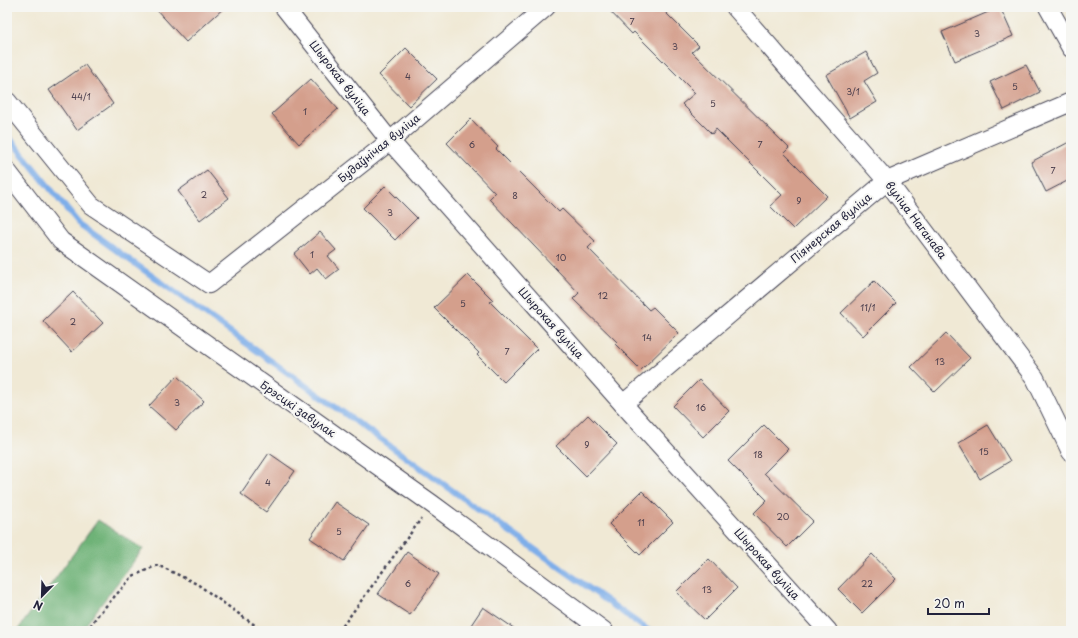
<svg xmlns="http://www.w3.org/2000/svg" width="1078" height="638" viewBox="0 0 1078 638" font-family="'Playpen Sans',sans-serif">
	<style>
		.forest { fill: #6eb277; stroke: #486a59 }
		.lines { fill: none; stroke-linecap: round; stroke-linejoin: round }
		.stream { stroke: #7eaee9; stroke-width: 6 }
		.building { fill: #d49f8c }
		.minor-casing { stroke: #414052; stroke-width: 20 }
		.path { stroke: #414052; stroke-width: 2.5; stroke-dasharray: 3 3; stroke-linecap: butt }
		.minor { stroke: #fff; stroke-width: 18 }
		.labels { text-anchor: middle; stroke-width: 4; stroke-linejoin: round; paint-order: stroke }
		.number-label { font-size: 9px; fill: #4e414f }
		.street-label { font-size: 11px; fill: #22223b; stroke: #f6f6f2 }
	</style>
	<rect width="100%" height="100%" fill="#f6f6f2"/>
	<filter id="ink" filterUnits="userSpaceOnUse"><feTurbulence type="fractalNoise" baseFrequency=".025" numOctaves="2"/><feDisplacementMap in="SourceGraphic" scale="8" xChannelSelector="R" yChannelSelector="G"/><feConvolveMatrix kernelMatrix="1 2 1 2 8 2 1 2 1" color-interpolation-filters="sRGB"/></filter>
	<filter id="wash" filterUnits="userSpaceOnUse"><feTurbulence type="fractalNoise" baseFrequency=".012" numOctaves="4" result="noise"/><feDisplacementMap in="SourceGraphic" scale="16" xChannelSelector="R" yChannelSelector="G"/><feGaussianBlur stdDeviation="0.9" result="paint"/><feColorMatrix in="noise" values="0 0 0 0 0 0 0 0 0 0 0 0 0 0 0 0 0 1.4 0 .05"/><feComposite in="paint" operator="in"/></filter>
	<g filter="url(#wash)">
		<rect width="100%" height="100%" fill="#f0e9d5"/>
		<polygon class="forest" points="98,520 143,549 81,631 17,631"/>
		<g class="lines">
			<polyline class="stream" points="7,135 78,223 649,631"/>
		</g>
		<g id="blocks">
			<g class="building">
				<polygon points="154,7 225,7 186,42"/>
				<polygon points="606,7 660,7 699,46 692,52 789,148 784,153 827,196 793,229 770,206 782,195 716,129 712,134 682,104 695,93 634,32 632,34"/>
				<polygon points="1000,7 1013,36 955,61 942,32"/>
				<polygon points="406,48 437,79 409,106 379,75"/>
				<polygon points="866,52 877,73 864,81 877,102 850,118 826,75"/>
				<polygon points="85,65 113,104 77,130 49,90"/>
				<polygon points="1026,65 1040,92 1004,110 990,82"/>
				<polygon points="311,79 338,109 299,144 272,114"/>
				<polygon points="471,119 498,147 496,149 559,212 562,209 595,241 588,248 649,310 653,307 679,333 641,370 615,344 617,342 573,299 579,293 489,199 495,193 447,143"/>
				<polygon points="1071,141 1071,179 1046,192 1031,162"/>
				<polygon points="207,170 229,198 200,220 178,191"/>
				<polygon points="385,186 417,218 395,240 363,208"/>
				<polygon points="320,232 336,250 328,256 339,269 326,279 317,268 310,274 294,254"/>
				<polygon points="468,275 493,300 490,302 537,349 504,382 477,355 479,353 434,308"/>
				<polygon points="874,281 896,303 863,336 841,313"/>
				<polygon points="73,292 103,323 72,352 43,321"/>
				<polygon points="946,333 970,358 935,392 911,367"/>
				<polygon points="177,376 204,401 176,430 149,406"/>
				<polygon points="699,380 729,411 703,437 673,406"/>
				<polygon points="588,415 617,444 586,476 556,446"/>
				<polygon points="764,425 788,449 764,473 813,521 787,547 754,513 767,500 728,461"/>
				<polygon points="988,425 1010,461 980,479 958,443"/>
				<polygon points="269,453 295,471 266,512 241,494"/>
				<polygon points="642,491 673,522 640,555 609,524"/>
				<polygon points="335,502 369,525 344,561 310,538"/>
				<polygon points="407,552 439,574 410,615 378,594"/>
				<polygon points="872,554 896,579 862,613 838,589"/>
				<polygon points="709,559 737,588 705,620 676,592"/>
				<polygon points="483,607 518,631 467,631"/>
			</g>
		</g>
	</g>
	<g filter="url(#ink)">
		<use href="#blocks" fill-opacity="0" stroke="#414052" stroke-width="1"/>
		<g class="lines">
			<g class="minor-casing">
				<g id="minor">
					<polyline points="284,7 390,141 623,404 828,631"/>
					<polyline points="735,7 887,181 1035,378 1071,452"/>
					<polyline points="1048,7 1071,48"/>
					<polyline points="7,101 91,205 209,284 390,141 546,7"/>
					<polyline points="7,171 61,241 432,504 604,631"/>
					<polyline points="623,404 887,181 1071,102"/>
				</g>
			</g>
			<g class="path">
				<polyline points="87,631 97,616 133,576 158,565 197,584 263,631"/>
				<polyline points="339,631 421,519"/>
			</g>
			<use href="#minor" class="minor"/>
		</g>
	</g>
	<g class="labels">
		<g class="number-label">
			<text x="632" y="25">7</text>
			<text x="977" y="37">3</text>
			<text x="675" y="50">3</text>
			<text x="408" y="80">4</text>
			<text x="1015" y="90">5</text>
			<text x="853" y="95">3/1</text>
			<text x="81" y="100">44/1</text>
			<text x="713" y="107">5</text>
			<text x="305" y="115">1</text>
			<text x="472" y="148">6</text>
			<text x="760" y="148">7</text>
			<text x="1053" y="174">7</text>
			<text x="204" y="198">2</text>
			<text x="515" y="199">8</text>
			<text x="799" y="204">9</text>
			<text x="390" y="216">3</text>
			<text x="312" y="258">1</text>
			<text x="561" y="261">10</text>
			<text x="603" y="299">12</text>
			<text x="463" y="307">5</text>
			<text x="868" y="311">11/1</text>
			<text x="73" y="325">2</text>
			<text x="647" y="341">14</text>
			<text x="507" y="355">7</text>
			<text x="940" y="365">13</text>
			<text x="177" y="406">3</text>
			<text x="701" y="411">16</text>
			<text x="587" y="448">9</text>
			<text x="984" y="455">15</text>
			<text x="758" y="458">18</text>
			<text x="268" y="486">4</text>
			<text x="783" y="520">20</text>
			<text x="641" y="526">11</text>
			<text x="339" y="535">5</text>
			<text x="408" y="587">6</text>
			<text x="867" y="587">22</text>
			<text x="707" y="593">13</text>
		</g>
		<g class="street-label">
			<text transform="translate(340 78) rotate(52)" y="4">Шырокая вуліца</text>
			<text transform="translate(379 148) rotate(-39)" y="4">Будаўнічая вуліца</text>
			<text transform="translate(916 220) rotate(53)" y="4">вуліца Наганава</text>
			<text transform="translate(831 228) rotate(-40)" y="4">Піянерская вуліца</text>
			<text transform="translate(551 323) rotate(48)" y="4">Шырокая вуліца</text>
			<text transform="translate(298 409) rotate(35)" y="4">Брэсцкі завулак</text>
			<text transform="translate(767 564) rotate(48)" y="4">Шырокая вуліца</text>
		</g>
	</g>
	<rect width="1078" height="638" fill="none" stroke="#f6f6f2" stroke-width="24"/>
	<g transform="translate(42 596) rotate(203)" stroke="#f6f6f2" stroke-width="3" paint-order="stroke">
	<path d="M0-3L7 15L0 10L-7 15Z" fill="#22223b"/>
	<text y="-6" font-size="11" font-weight="bold" text-anchor="middle" fill="#22223b">N</text>
	</g>
	<path d="M928 608v6h61v-6" fill="none" stroke="#22223b" stroke-width="2"/>
	<text x="934" y="608" font-size="12" fill="#22223b" stroke="#f6f6f2" stroke-width="3" paint-order="stroke">20 m</text>
</svg>
